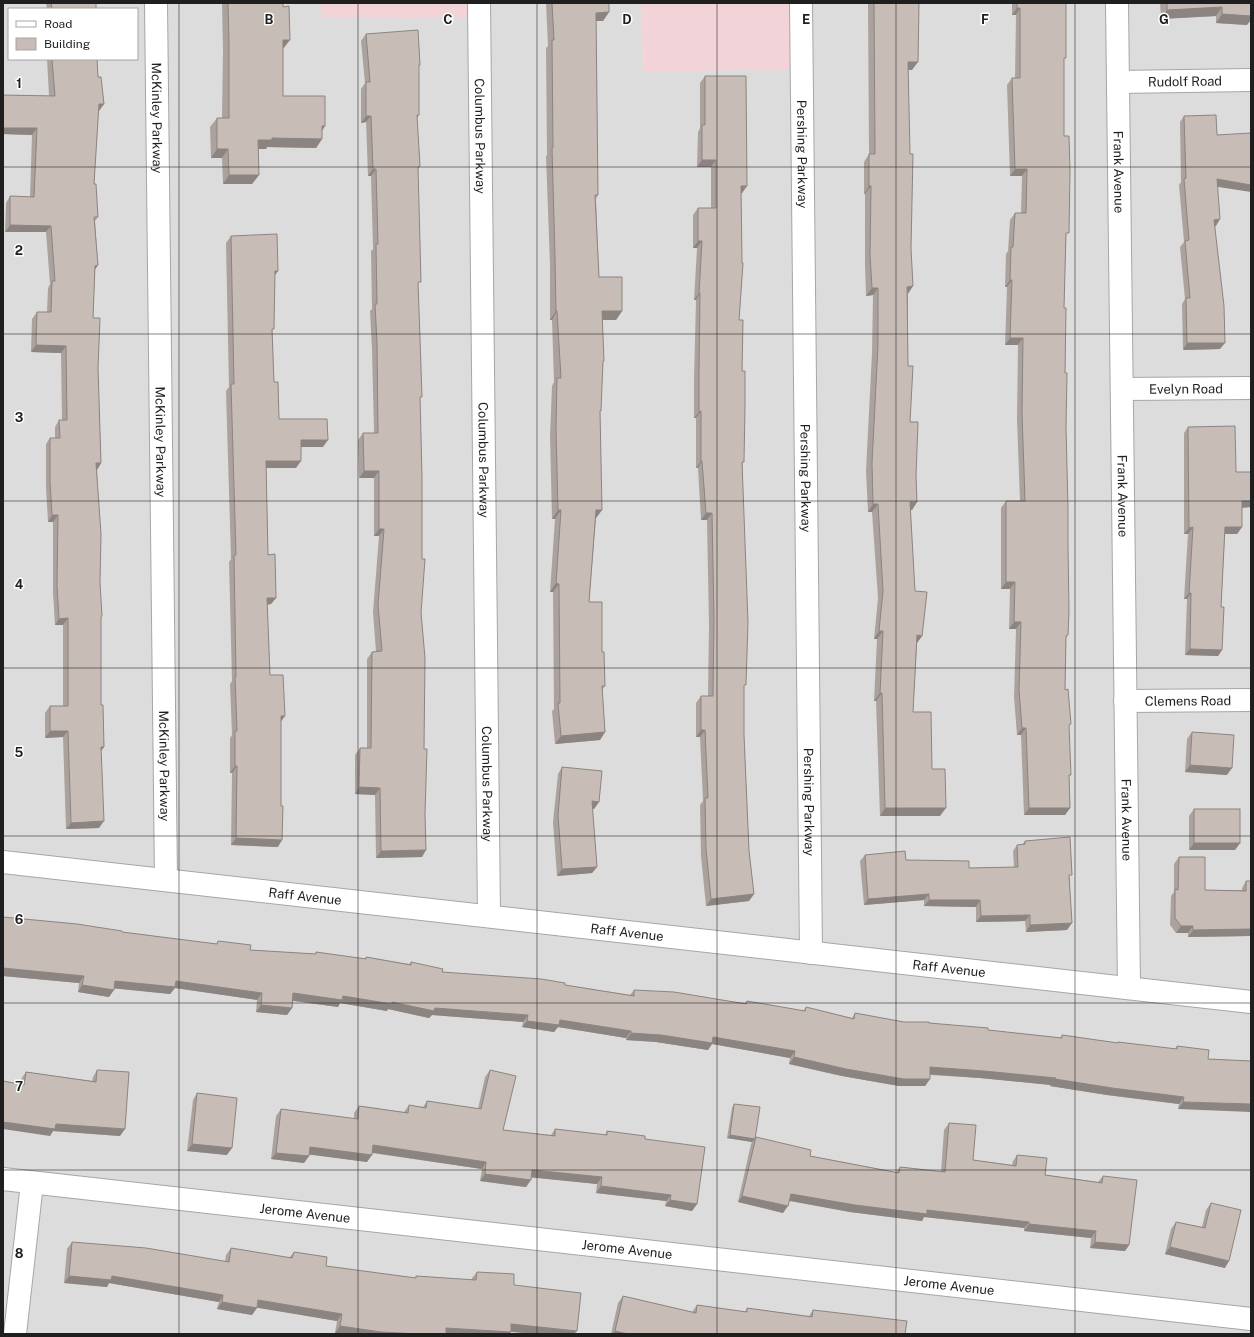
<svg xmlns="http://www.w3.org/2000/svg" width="1254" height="1337" viewBox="0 0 1254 1337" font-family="'Public Sans',sans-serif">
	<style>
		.residential { fill: #dddcdc; fill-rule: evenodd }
		.commercial { fill: #f2d3d7 }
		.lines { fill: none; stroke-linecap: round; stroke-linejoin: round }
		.street-casing { stroke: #a6a6a6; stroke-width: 24 }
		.street { stroke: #fff; stroke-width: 22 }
		.wall { fill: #aca29d }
		.shaded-wall { fill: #8c8480 }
		.building { fill: #c8bcb7; stroke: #8c8480 }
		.grid { fill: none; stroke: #1f1f1f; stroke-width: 1; stroke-opacity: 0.55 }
		.labels { text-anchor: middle; stroke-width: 3; stroke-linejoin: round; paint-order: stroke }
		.street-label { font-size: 13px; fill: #1f1f1f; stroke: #fff }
		.grid-label { font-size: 13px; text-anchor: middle; font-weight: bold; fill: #1f1f1f; stroke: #fff; stroke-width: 3; stroke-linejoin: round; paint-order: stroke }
	</style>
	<rect width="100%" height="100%" fill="#f0eae4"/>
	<path class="residential" d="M3 3H322V18L479 3H641L643 72 801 3H1251V1334H3ZM9 9H137V59H9Z"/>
	<g class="commercial">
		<rect x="322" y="3" width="157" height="15"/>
		<polygon points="641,3 801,3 801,69 643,72"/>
	</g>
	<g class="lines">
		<g class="street-casing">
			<g id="street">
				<path id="s1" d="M156 3 166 880"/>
				<path id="s2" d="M479 3 489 916"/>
				<path id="s3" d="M801 3 811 953"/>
				<path id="s4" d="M1117 3 1129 988"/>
				<path id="s5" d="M1118 82 1251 80"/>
				<path id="s6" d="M1122 389 1251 388"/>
				<path id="s7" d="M1125 701 1251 700"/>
				<path id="s8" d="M3 862 1251 1002"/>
				<path id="s9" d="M3 1179 1251 1319"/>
				<polyline points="15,1334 32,1183"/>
			</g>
		</g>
		<use href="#street" class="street"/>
	</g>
	<g class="wall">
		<polygon points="46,3 96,3 96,9 47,9"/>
		<polygon points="222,3 283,3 283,96 325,126 322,131 322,139 316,148 267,147 266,149 258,149 259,175 252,184 223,184 222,158 211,158 210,127 217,118 222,118 223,50"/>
		<polygon points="546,3 609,3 609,12 603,21 596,21 598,195 596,199 599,277 622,311 616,320 602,320 603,363 600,414 602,510 596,518 589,602 602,652 605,686 602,690 605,732 600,740 555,744 552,711 554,709 553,592 550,592 555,519 552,519 550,436 552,386 554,382 552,320 550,320 550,265 546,156 547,155 546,48 548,46"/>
		<polygon points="868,3 919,3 912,70 908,70 908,366 910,422 916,475 917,502 912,510 910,510 915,591 922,636 917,643 913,712 932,769 940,816 880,816 876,701 874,701 877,639 874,639 878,598 872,512 868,512 866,471 872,353 873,295 866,296 865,263 865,194 864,194 864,162 869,154"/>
		<polygon points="1012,3 1066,3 1064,61 1064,136 1066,237 1064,308 1065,373 1068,635 1066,638 1065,690 1069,727 1069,778 1070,808 1065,815 1024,815 1021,735 1017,735 1014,697 1016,629 1009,629 1010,589 1001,589 1001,508 1006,501 1020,501 1017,419 1018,345 1005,345 1007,287 1005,287 1006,254 1008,251 1010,220 1015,213 1021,213 1022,176 1010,176 1007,85 1012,78 1015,78 1016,15 1012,15"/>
		<polygon points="1160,3 1251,3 1247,25 1216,23 1216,16 1161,19"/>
		<polygon points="366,34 420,65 419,67 419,115 417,118 420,166 418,169 418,286 420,399 422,857 376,858 375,795 355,794 355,755 360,748 367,748 367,659 372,652 376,652 373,612 379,536 374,536 374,478 359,478 358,440 363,433 374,433 372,350 370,311 372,309 371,251 373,249 371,176 368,176 366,122 361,123 361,89 365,83 361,41"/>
		<polygon points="47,59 97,59 98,77 104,104 98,111 94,184 98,217 95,221 98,265 95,270 93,318 98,368 101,463 97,470 101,619 101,705 104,747 101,751 99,828 66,829 63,737 45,738 45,713 50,706 63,706 63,625 55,625 53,593 53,522 48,522 46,488 46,444 50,438 55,438 55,427 59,420 62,420 61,353 31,352 32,319 37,312 47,312 48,288 50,284 46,232 5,232 6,203 10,196 30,197 32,135 3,134 3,95 49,96"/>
		<polygon points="705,76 747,186 742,193 741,193 739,320 742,371 744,735 749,851 754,894 749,901 706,906 701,856 700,805 703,801 700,737 696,737 696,703 701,696 708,696 709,625 707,520 701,520 698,468 696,468 696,418 694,418 694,378 696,300 694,300 697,248 693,248 693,215 698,208 711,208 711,167 697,167 698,132 700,128 700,83"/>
		<polygon points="1184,116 1217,187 1216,226 1215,226 1220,349 1183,350 1182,304 1185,299 1180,247 1184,242 1179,185 1181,182 1180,122"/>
		<polygon points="231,236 275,276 272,332 274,382 279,419 323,447 301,447 296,468 266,468 268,555 276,598 271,604 267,605 270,675 281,722 278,847 231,845 232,773 230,773 230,738 232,735 230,684 232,681 229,562 231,559 226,391 229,387 226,243"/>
		<polygon points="1188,427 1236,472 1251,472 1251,507 1242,508 1242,527 1237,534 1225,534 1221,607 1222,650 1218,656 1185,655 1187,599 1184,599 1188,534 1184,534 1184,433"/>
		<polygon points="1192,732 1227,775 1185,772 1187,739"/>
		<polygon points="562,767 599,802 594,809 592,808 597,867 592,873 557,876 553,822 558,774"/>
		<polygon points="1194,809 1240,843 1235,850 1189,850 1189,816"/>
		<polygon points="1025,841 1070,878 1067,930 1026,932 1025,921 976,922 976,907 924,906 924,900 864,905 860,861 865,855 969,868 1014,867 1013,851 1017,845 1022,845"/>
		<polygon points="1179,857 1205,890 1242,890 1242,888 1246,881 1251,936 1188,937 1188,933 1176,933 1170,925 1171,896 1174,892 1174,864"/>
		<polygon points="122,932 216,944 218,941 250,950 315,954 316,952 365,959 366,957 409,964 411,962 442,972 565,985 630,995 634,990 745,1003 747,1001 803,1011 806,1007 852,1018 855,1013 904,1022 929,1023 988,1030 1060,1038 1062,1035 1117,1043 1118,1042 1175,1049 1177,1046 1208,1059 1251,1061 1178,1109 1179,1104 1107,1095 1050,1086 1051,1085 980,1078 930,1075 930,1079 925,1086 899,1086 842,1076 789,1064 790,1058 712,1044 708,1050 656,1042 626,1040 626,1038 558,1027 554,1032 522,1027 523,1022 432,1015 429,1018 388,1009 387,1011 340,1003 338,1007 293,1001 292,1008 287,1015 256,1012 257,1000 175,988 170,994 114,988 109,997 78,992 79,983 3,976"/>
		<polygon points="97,1070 120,1136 53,1131 50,1136 20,1085 21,1079 26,1072 92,1081 93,1077"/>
		<polygon points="490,1070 503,1130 551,1135 555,1129 605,1135 607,1131 645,1139 697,1204 692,1211 665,1206 666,1201 596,1193 597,1184 531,1177 526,1187 480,1181 482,1169 372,1153 367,1162 309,1154 309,1156 304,1163 271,1159 276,1116 281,1109 354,1119 354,1113 359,1106 404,1112 409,1105 423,1107 427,1101 478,1109 485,1077"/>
		<polygon points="197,1093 227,1155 187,1151 193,1100"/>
		<polygon points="734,1104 755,1138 810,1156 896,1172 900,1167 941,1172 944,1130 949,1123 973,1160 1012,1165 1013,1161 1017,1155 1045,1175 1098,1182 1103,1176 1129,1245 1125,1251 1090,1248 1091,1238 1024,1231 1024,1228 924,1217 922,1221 850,1212 789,1201 783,1213 738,1202 751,1144 752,1142 727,1138 732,1108"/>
		<polygon points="1211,1203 1225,1268 1165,1254 1171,1229 1176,1222 1202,1227 1206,1210"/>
		<polygon points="72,1242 225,1262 226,1255 231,1248 289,1258 294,1252 326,1266 415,1278 416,1276 472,1280 472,1278 477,1272 514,1285 574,1334 534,1334 511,1332 509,1334 341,1334 335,1333 337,1321 257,1307 252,1315 217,1309 219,1302 109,1283 107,1287 64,1283 67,1249"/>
		<polygon points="623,1296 692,1312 697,1305 745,1312 747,1308 809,1316 813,1310 905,1334 611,1334 618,1303"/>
	</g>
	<g class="shaded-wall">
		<polygon points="1222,7 1216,16 1161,19 1167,10"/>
		<polygon points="1017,8 1020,8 1016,15 1012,15"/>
		<polygon points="609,12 603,21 590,21 596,13"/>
		<polygon points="1222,14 1251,15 1251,20 1247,25 1216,23"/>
		<polygon points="283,40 290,40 283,49 277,49"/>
		<polygon points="908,62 918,62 912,70 903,70"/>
		<polygon points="99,104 104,104 99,111 94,111"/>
		<polygon points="366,116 371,116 366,122 361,123"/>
		<polygon points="322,126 325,126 319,135"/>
		<polygon points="3,128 37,128 32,135 3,134"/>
		<polygon points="272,138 322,139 316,148 267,147 266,149 252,149 258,140"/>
		<polygon points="217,149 228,149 222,158 211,158"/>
		<polygon points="702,160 716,160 711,167 697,167"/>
		<polygon points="373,169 376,169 371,176 368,176"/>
		<polygon points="1015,169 1027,169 1022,176 1010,176"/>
		<polygon points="229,175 259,175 252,184 223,184"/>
		<polygon points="1217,179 1251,185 1251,192 1212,186"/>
		<polygon points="741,186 747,186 742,193 736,193"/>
		<polygon points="869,186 871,186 865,194 864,194"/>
		<polygon points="1220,219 1216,226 1210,227 1214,220"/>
		<polygon points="10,225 51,226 46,232 5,232"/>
		<polygon points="698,241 702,241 697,248 693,248"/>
		<polygon points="98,265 93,272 95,266"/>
		<polygon points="275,271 278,271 273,278"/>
		<polygon points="1010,280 1012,280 1007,287 1005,287"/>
		<polygon points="913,286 908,294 907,287"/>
		<polygon points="872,288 878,288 873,295 866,296"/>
		<polygon points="699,293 700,293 696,300 694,300"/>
		<polygon points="556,311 557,311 552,320 550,320"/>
		<polygon points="602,311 622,311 616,320 596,320"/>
		<polygon points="1010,338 1023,338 1018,345 1005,345"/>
		<polygon points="1187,343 1225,343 1220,349 1183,350"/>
		<polygon points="36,345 66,346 61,353 31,352"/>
		<polygon points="701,411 696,418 694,418 699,412"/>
		<polygon points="301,440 328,440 323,447 296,447"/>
		<polygon points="266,461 301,461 296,468 261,468"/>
		<polygon points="701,461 702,461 698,468 696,468"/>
		<polygon points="96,463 101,463 97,470"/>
		<polygon points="364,471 379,471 374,478 359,478"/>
		<polygon points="1242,501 1251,501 1251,507 1237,508"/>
		<polygon points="910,502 917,502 912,510 904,510"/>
		<polygon points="873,504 878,504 872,512 868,512"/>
		<polygon points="558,510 561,510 555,519 552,519"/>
		<polygon points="596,510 602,510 596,518 591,518"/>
		<polygon points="706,513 712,513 707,520 701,520"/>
		<polygon points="52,515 58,515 53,522 48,522"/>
		<polygon points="1193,527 1188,534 1184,534 1189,528"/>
		<polygon points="1225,527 1242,527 1237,534 1221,534"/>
		<polygon points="379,529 384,529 379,536 374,536"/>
		<polygon points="1006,582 1015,582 1010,589 1001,589"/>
		<polygon points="556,583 559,584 553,592 550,592"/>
		<polygon points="1189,593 1191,593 1187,599 1184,599"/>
		<polygon points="267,598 276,598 271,604 262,605"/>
		<polygon points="68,618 63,625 55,625 59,619"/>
		<polygon points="1014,622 1021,622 1016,629 1009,629"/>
		<polygon points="879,631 883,631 877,639 874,639"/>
		<polygon points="917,635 922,636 917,643"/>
		<polygon points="1190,649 1222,650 1218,656 1185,655"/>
		<polygon points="880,693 882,693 876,701 874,701"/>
		<polygon points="281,716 285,716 280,723"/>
		<polygon points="1022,728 1026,728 1021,735 1017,735"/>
		<polygon points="701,730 705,730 700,737 696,737"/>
		<polygon points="50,731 68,731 63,737 45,738"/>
		<polygon points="605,732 600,740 555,744 561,736"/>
		<polygon points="101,747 104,747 99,754"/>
		<polygon points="1190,765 1232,768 1227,775 1185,772"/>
		<polygon points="235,766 237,766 232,773 230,773"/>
		<polygon points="359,787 380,788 375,795 355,794"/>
		<polygon points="592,801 599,802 594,809 587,807"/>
		<polygon points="885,808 946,808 940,816 880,816"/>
		<polygon points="1029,808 1070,808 1065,815 1024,815"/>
		<polygon points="104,821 99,828 66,829 71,823"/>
		<polygon points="236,838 282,840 278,847 231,845"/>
		<polygon points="1194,843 1240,843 1235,850 1189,850"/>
		<polygon points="426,850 422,857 376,858 381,851"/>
		<polygon points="597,867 592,873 557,876 562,869"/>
		<polygon points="754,894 749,901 706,906 711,899"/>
		<polygon points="929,894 924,900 864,905 868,899"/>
		<polygon points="929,900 980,900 976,907 924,906"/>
		<polygon points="1030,915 1025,921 976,922 981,916"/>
		<polygon points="1072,923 1067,930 1026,932 1030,925"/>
		<polygon points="1181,926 1193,926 1188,933 1176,933"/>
		<polygon points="1251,929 1251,936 1188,937 1193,930"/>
		<polygon points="3,968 84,976 79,983 3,976"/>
		<polygon points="115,981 176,981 262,993 257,1000 175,988 170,994 110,988"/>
		<polygon points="82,985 114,990 109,997 78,992"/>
		<polygon points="293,993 343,996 435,1008 528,1015 523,1022 432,1015 429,1018 388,1009 387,1011 340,1003 338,1007 288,1000"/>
		<polygon points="261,1005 292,1008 287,1015 256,1012"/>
		<polygon points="560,1020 631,1031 626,1038 558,1027 554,1032 522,1027 527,1021"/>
		<polygon points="631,1033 713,1037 795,1051 790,1058 712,1044 708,1050 656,1042 626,1040"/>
		<polygon points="794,1057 930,1079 925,1086 899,1086 842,1076 789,1064"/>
		<polygon points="930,1067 984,1071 1056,1078 1051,1085 980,1078 925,1074"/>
		<polygon points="1055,1079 1184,1097 1179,1104 1107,1095 1050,1086"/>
		<polygon points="1183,1102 1251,1104 1251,1112 1178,1109"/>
		<polygon points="3,1122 56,1124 125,1129 120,1136 53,1131 50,1136 3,1129"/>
		<polygon points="730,1135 755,1139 752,1142 727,1138"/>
		<polygon points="192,1144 232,1148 227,1155 187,1151"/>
		<polygon points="373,1145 486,1162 482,1169 368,1152"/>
		<polygon points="310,1147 372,1155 367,1162 305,1154"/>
		<polygon points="276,1153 309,1156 304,1163 271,1159"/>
		<polygon points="532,1170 602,1177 597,1184 527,1177"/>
		<polygon points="485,1174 531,1180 526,1187 480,1181"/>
		<polygon points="601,1186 671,1195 666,1201 596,1193"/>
		<polygon points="791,1194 1029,1222 1024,1228 924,1217 922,1221 850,1212 786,1200"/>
		<polygon points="742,1196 788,1206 783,1213 738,1202"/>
		<polygon points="670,1200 697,1204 692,1211 665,1206"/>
		<polygon points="1029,1224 1096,1231 1091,1238 1024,1231"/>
		<polygon points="1095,1242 1129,1245 1125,1251 1090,1248"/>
		<polygon points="1170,1247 1229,1261 1225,1268 1165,1254"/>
		<polygon points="69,1276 112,1276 223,1295 219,1302 109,1283 107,1287 64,1283"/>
		<polygon points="258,1300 342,1314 337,1321 253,1307"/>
		<polygon points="222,1302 257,1308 252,1315 217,1309"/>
		<polygon points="511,1324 577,1331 574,1334 534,1334 506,1331"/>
		<polygon points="340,1326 419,1334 341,1334 335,1333"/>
		<polygon points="446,1328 511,1332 509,1334 442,1334"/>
		<polygon points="615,1331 628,1334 612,1334"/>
	</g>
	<g class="building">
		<polygon points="51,3 96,3 96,9 52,9"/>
		<polygon points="228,3 283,3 283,7 289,6 290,40 283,40 283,96 325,96 325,126 322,126 322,139 272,138 272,140 258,140 259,175 229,175 228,149 217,149 217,118 229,118 229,41"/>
		<polygon points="552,3 609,3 609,12 596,13 598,195 595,195 599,277 622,277 622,311 602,311 604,361 603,361 601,411 600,411 602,510 596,510 589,602 602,602 602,652 604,652 605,686 602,686 605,732 561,736 558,703 560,703 559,584 556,583 561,510 558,510 556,428 557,378 561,378 557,311 556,311 555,257 552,148 553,148 552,40 554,40"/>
		<polygon points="874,3 919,3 918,62 908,62 910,154 913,154 911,248 913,286 907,287 908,366 913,366 910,422 918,422 916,475 917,502 910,502 915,591 927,592 922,636 917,635 913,712 931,712 932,769 945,769 946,808 885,808 882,693 880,693 883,631 879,631 883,591 878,504 873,504 872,463 878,345 878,288 872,288 870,255 871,186 869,186 869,154 875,154"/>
		<polygon points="1017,3 1066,3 1066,58 1064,58 1064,136 1069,136 1070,171 1069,233 1066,233 1064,308 1066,308 1065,373 1067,373 1066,426 1068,508 1068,547 1069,611 1068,635 1066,636 1065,690 1068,689 1071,724 1069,725 1071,775 1069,775 1070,808 1029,808 1026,728 1022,728 1019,690 1021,622 1014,622 1015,582 1006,582 1006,501 1025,501 1022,412 1023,338 1010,338 1012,280 1010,280 1011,247 1013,247 1015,213 1026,213 1027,169 1015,169 1012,78 1020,78 1020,8 1017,8"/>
		<polygon points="1167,3 1251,3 1251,16 1222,14 1222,7 1167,10"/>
		<polygon points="418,30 420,65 419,65 419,115 417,115 420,166 418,167 421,282 418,282 422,397 420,397 422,478 422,559 425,559 421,613 425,658 424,749 427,749 425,815 426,850 381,851 380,788 359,787 360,748 371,748 372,652 382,651 378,605 384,529 379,529 379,471 364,471 363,433 378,433 377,343 375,304 377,304 376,244 378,244 376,169 373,169 371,116 366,116 366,82 370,82 366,34"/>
		<polygon points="52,59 97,59 98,77 101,77 104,104 99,104 94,184 96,184 98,217 94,217 98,265 95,266 93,318 100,318 98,368 101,463 96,463 101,534 100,583 102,616 101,617 101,705 103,705 104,747 101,747 104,821 71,823 68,731 50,731 50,706 68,706 68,618 59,619 57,586 58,515 52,515 50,482 50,438 60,438 59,420 67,420 66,346 36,345 37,312 51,312 52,281 55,281 51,226 10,225 10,196 34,197 37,128 3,128 3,95 55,96"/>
		<polygon points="705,76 746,76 747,186 741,186 742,263 743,263 739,320 743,320 742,371 745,371 745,406 744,462 742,462 748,622 746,685 744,685 744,735 749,851 754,894 711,899 706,849 705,798 708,798 705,730 701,730 701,696 713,696 714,618 712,513 706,513 702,461 701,461 701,411 699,412 699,372 700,293 699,293 702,241 698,241 698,208 716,208 716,160 702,160 702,125 705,125"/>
		<polygon points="1216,115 1217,135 1251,133 1251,185 1217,179 1220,219 1214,220 1224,306 1225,343 1187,343 1186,298 1190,298 1185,241 1189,240 1184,179 1186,178 1184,116"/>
		<polygon points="277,234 278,271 275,271 274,329 272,329 274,382 278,382 279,419 327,419 328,440 301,440 301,461 266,461 268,555 275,554 276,598 267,598 270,675 283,675 285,716 281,716 281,806 283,806 282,840 236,838 237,766 235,766 235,731 237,731 235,677 236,677 234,555 236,555 231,384 234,384 231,236"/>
		<polygon points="1235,426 1236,472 1251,472 1251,501 1242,501 1242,527 1225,527 1221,607 1224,607 1222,650 1190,649 1191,593 1189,593 1193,527 1189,528 1188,427"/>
		<polygon points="1192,732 1234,735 1232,768 1190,765"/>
		<polygon points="562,767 602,771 599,802 592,801 597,867 562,869 558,815"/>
		<rect x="1194" y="809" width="46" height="34"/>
		<polygon points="1070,837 1072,875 1069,875 1072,923 1030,925 1030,915 981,916 980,900 929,900 929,894 868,899 865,855 905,851 906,860 969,861 969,868 1018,867 1017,845 1025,844 1025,841"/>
		<polygon points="1179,857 1205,857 1205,890 1246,891 1246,881 1251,881 1251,929 1193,930 1193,926 1181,926 1175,918 1175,889 1178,890"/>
		<polygon points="3,917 77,924 122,931 122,932 217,944 218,941 251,945 250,950 316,954 316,952 366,959 366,957 411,965 411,962 443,969 442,972 541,979 565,983 565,985 634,996 634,990 674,992 746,1004 747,1001 805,1011 806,1007 854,1019 855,1013 904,1022 929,1022 929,1023 988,1028 988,1030 1062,1038 1062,1035 1118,1043 1118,1042 1177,1049 1177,1046 1209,1050 1208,1059 1251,1061 1251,1104 1183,1102 1184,1097 1112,1088 1055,1079 1056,1078 984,1071 930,1067 930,1079 904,1079 846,1069 794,1057 795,1051 713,1037 712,1043 661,1035 631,1033 631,1031 560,1020 559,1025 527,1021 528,1015 435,1008 434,1011 392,1002 392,1004 343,996 342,1000 293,993 292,1008 261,1005 262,993 176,981 175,987 115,981 114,990 82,985 84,976 3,968"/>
		<polygon points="97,1070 129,1072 125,1129 56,1124 55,1129 3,1122 3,1081 24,1085 26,1072 96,1082"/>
		<polygon points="490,1070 516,1076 503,1130 555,1136 555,1129 607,1135 607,1131 645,1136 645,1139 705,1147 697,1204 670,1200 671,1195 601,1186 602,1177 532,1170 531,1180 485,1174 486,1162 373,1145 372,1155 310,1147 309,1156 276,1153 281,1109 358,1119 359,1106 408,1113 409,1105 426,1108 427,1101 481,1109"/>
		<polygon points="197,1093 237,1098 232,1148 192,1144"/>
		<polygon points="734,1104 760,1107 755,1139 730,1135"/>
		<polygon points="949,1123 976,1125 973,1160 1016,1166 1017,1155 1047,1158 1045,1175 1102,1183 1103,1176 1137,1180 1129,1245 1095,1242 1096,1231 1029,1224 1029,1222 927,1210 927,1214 855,1205 791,1194 788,1206 742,1196 756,1137 811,1150 810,1156 899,1173 900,1167 945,1172"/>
		<polygon points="1211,1203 1241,1210 1229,1261 1170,1247 1176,1222 1205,1228"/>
		<polygon points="72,1242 146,1248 229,1262 231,1248 292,1258 294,1252 327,1257 326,1266 416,1278 416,1276 476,1280 477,1272 514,1274 514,1285 581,1293 577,1331 511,1324 511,1332 446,1328 446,1334 419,1334 381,1332 340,1326 342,1314 258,1300 257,1308 222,1302 223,1295 112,1276 111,1280 69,1276"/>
		<polygon points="623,1296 696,1313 697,1305 747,1312 747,1308 812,1317 813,1310 907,1321 905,1334 628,1334 615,1331"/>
	</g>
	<path class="grid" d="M179 3V1334M358 3V1334M537 3V1334M717 3V1334M896 3V1334M1075 3V1334M3 167H1251M3 334H1251M3 501H1251M3 668H1251M3 836H1251M3 1003H1251M3 1170H1251"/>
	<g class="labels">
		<g class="street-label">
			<text dy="5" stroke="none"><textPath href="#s5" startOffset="67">Rudolf Road</textPath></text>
			<text dy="5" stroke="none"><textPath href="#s1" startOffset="115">McKinley Parkway</textPath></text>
			<text dy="5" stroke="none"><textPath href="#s2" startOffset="133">Columbus Parkway</textPath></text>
			<text dy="5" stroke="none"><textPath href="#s3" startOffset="151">Pershing Parkway</textPath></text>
			<text dy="5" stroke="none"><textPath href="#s4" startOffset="169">Frank Avenue</textPath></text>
			<text dy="5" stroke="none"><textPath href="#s6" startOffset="64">Evelyn Road</textPath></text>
			<text dy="5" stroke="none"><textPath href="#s1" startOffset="439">McKinley Parkway</textPath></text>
			<text dy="5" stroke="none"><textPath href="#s2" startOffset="457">Columbus Parkway</textPath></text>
			<text dy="5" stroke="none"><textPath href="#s3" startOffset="475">Pershing Parkway</textPath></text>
			<text dy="5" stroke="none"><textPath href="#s4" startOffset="493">Frank Avenue</textPath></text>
			<text dy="5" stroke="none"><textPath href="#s7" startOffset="63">Clemens Road</textPath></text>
			<text dy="5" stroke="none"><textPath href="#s1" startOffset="763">McKinley Parkway</textPath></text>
			<text dy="5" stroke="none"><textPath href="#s2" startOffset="781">Columbus Parkway</textPath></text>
			<text dy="5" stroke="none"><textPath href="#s3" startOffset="799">Pershing Parkway</textPath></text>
			<text dy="5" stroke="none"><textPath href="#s4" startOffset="817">Frank Avenue</textPath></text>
			<text dy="5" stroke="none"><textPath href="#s8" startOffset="304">Raff Avenue</textPath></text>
			<text dy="5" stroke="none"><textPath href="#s8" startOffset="628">Raff Avenue</textPath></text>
			<text dy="5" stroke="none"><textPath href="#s8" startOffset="952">Raff Avenue</textPath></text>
			<text dy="5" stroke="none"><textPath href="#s9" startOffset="304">Jerome Avenue</textPath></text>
			<text dy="5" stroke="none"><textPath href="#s9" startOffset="628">Jerome Avenue</textPath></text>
			<text dy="5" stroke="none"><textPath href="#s9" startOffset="952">Jerome Avenue</textPath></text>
		</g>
	</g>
	<g class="grid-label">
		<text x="269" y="24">B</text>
		<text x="448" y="24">C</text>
		<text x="627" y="24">D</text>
		<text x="806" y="24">E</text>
		<text x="985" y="24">F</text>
		<text x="1164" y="24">G</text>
		<text x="19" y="88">1</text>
		<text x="19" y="255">2</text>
		<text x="19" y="422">3</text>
		<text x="19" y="589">4</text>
		<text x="19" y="757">5</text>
		<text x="19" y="924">6</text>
		<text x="19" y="1091">7</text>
		<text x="19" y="1258">8</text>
	</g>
	<rect width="1254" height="1337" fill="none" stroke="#1f1f1f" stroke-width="8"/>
	<rect x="8" y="8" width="130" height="52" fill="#ffffff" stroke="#a5a5a5"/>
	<rect x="16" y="21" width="20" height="6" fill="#ffffff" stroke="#a5a5a5"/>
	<text x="44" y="28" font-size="12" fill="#1f1f1f">Road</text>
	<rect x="16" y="38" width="20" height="12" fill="#c8bcb7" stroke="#a5a5a5"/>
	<text x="44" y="48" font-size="12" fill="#1f1f1f">Building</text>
</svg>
